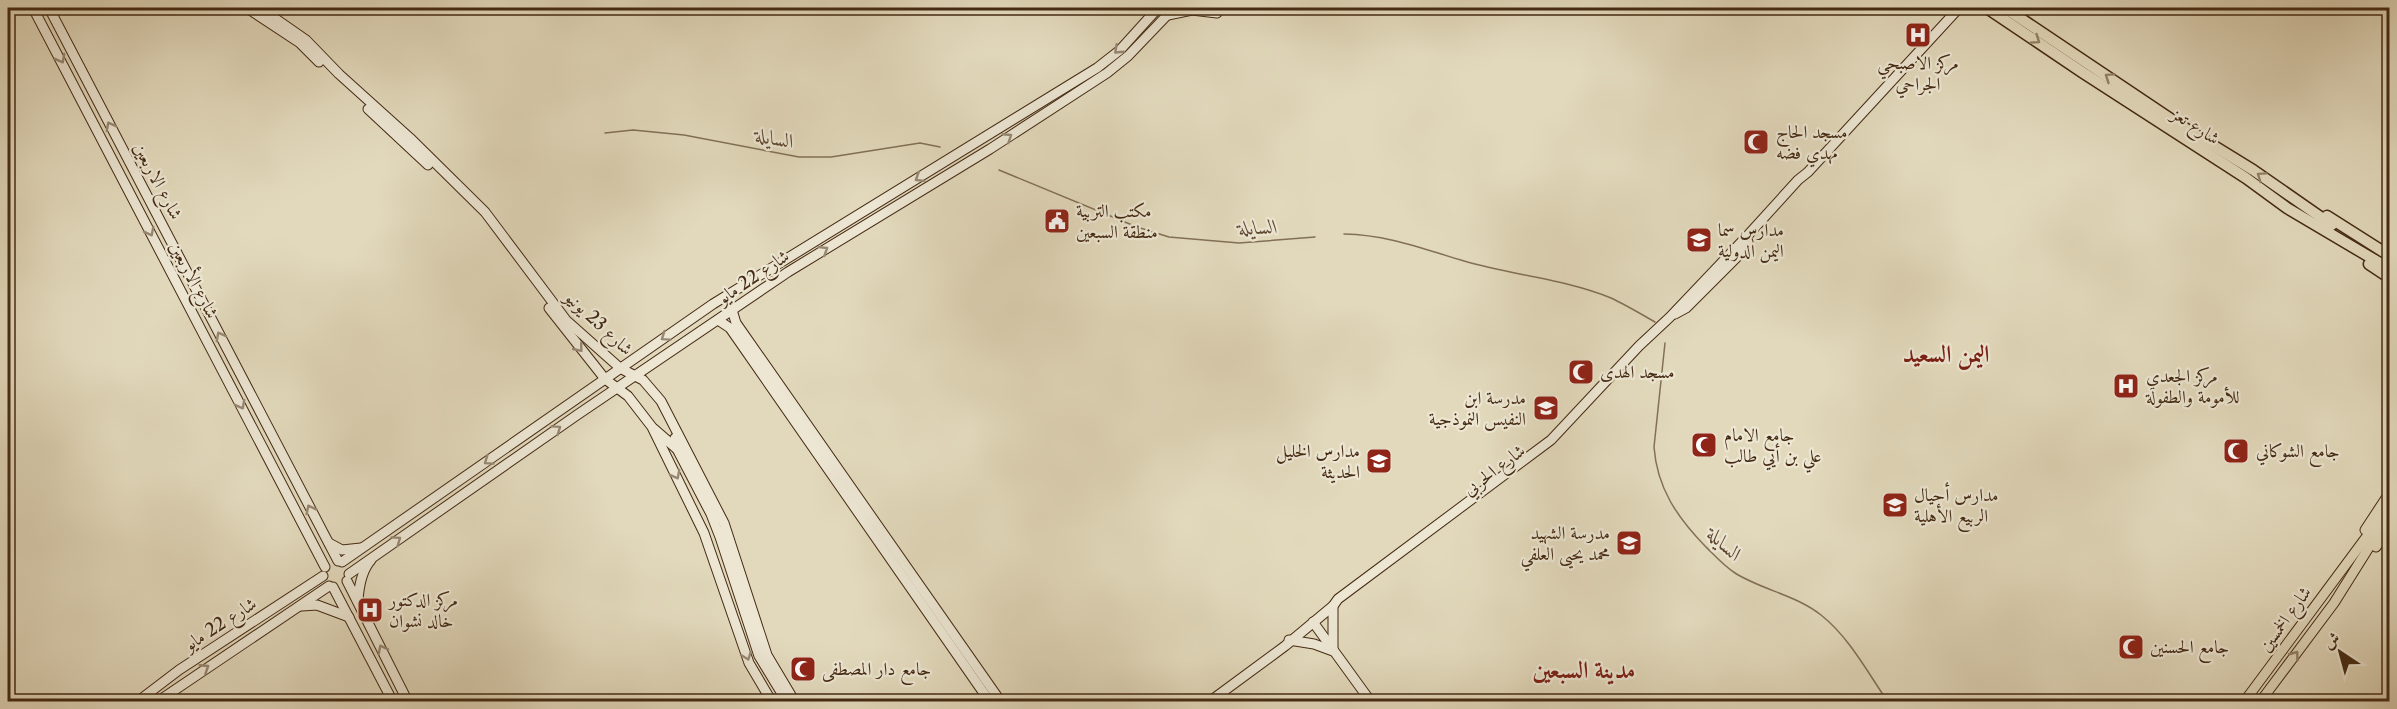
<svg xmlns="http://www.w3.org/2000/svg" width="2397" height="709" viewBox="0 0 2397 709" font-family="'Libre Caslon Text',Amiri,serif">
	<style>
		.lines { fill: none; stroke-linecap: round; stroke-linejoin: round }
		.stream { stroke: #827056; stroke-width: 1.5 }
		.secondary-casing { stroke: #442a13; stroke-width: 11 }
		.primary-casing { stroke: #442a13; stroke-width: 11 }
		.highway-casing { stroke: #442a13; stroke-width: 13 }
		.secondary { stroke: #ece6d3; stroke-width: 9 }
		.primary { stroke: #e2d9bc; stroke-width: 9 }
		.highway { stroke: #e2d9bc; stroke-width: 10 }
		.oneway { stroke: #938268 }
		.oneway2 { stroke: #988873 }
		.labels { text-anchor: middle; stroke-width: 4.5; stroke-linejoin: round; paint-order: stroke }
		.poi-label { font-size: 18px; fill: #442a13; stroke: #ece6d3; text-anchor: start }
		.street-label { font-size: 18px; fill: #442a13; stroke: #ece6d3 }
		.water-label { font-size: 20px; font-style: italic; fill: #5e472f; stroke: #ece6d3 }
		.district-label { font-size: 24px; font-weight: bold; fill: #7a1f14; stroke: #ece6d3 }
	</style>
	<rect width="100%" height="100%" fill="#e2d9bc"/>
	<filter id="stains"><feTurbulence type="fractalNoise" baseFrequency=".00333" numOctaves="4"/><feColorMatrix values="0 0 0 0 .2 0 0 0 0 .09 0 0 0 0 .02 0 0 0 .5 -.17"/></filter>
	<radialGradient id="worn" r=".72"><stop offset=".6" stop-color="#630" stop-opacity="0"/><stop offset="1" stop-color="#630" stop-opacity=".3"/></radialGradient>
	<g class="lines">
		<g class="stream">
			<polyline points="605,133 633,130 684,135 799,157 831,157 920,143 940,147"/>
			<polyline points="999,170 1137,227 1169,237 1239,243 1315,237"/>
			<path d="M1344 234C1389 235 1423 249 1464 261 1512 275 1564 279 1611 298 1626 305 1641 314 1655 322"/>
			<path d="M1665 343 1654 447C1657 488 1677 517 1705 546 1714 555 1724 566 1735 573 1762 590 1796 595 1821 615 1849 637 1868 673 1888 702"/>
		</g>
		<g class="secondary-casing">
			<g id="secondary">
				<polyline points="33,8 325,567"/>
				<polyline points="49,8 338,561"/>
				<polyline points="247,8 300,43 319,62"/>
				<polyline points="260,8 306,40 339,74 410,138 485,212 566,320 620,368 643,380 661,401 724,523 767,655 795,702"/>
				<polyline points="1168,15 1192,10 1217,13 1217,8"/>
				<polyline points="368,109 428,165"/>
				<polyline points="549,308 605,379 628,396 652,427 704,533 749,663 772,702"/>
				<polyline points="732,310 736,323 1001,702"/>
				<polyline points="1675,314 1686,308 1737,257 1748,242"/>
				<polyline points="718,320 730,328 990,702"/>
				<polyline points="654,429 677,449"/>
				<polyline points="675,438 677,449 711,514 720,537 759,656 787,702"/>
				<polyline points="329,543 342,550 361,548"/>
				<polyline points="342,562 713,304 1097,68 1120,50 1158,8"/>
				<polyline points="349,574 577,415 788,272 990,149 1107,73 1128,56 1174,8"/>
				<polyline points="347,581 408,702"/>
				<polyline points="333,587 393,702"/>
				<path d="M358 600C359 586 362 570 371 560"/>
				<polyline points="302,606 317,605 349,617"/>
				<polyline points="1313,622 1371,702"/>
				<polyline points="1289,640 1314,644 1333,651 1333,606"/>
				<polyline points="137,702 179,670 323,576"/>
				<polyline points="157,702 329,586"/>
				<polyline points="1209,702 1285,646 1333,606 1338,599 1551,440 1639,346 1670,317 1749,234 1798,180 1808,172 1959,8"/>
			</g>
		</g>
		<g class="primary-casing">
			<g id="primary">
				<polyline points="2365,530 2390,492"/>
				<polyline points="2376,547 2390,527"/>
				<polyline points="2244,702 2390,505"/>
				<polyline points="2260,702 2334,603 2388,517"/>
			</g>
		</g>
		<g class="highway-casing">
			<g id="highway">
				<polyline points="1987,8 2082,72 2246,178 2287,208 2390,269"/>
				<polyline points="2005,8 2175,122 2253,170 2332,225"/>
				<polyline points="2327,216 2390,256"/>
				<polyline points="2369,264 2390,278"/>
			</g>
		</g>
		<use href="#secondary" class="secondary"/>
		<use href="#primary" class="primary"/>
		<use href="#highway" class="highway"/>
	</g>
	<defs><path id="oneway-chevron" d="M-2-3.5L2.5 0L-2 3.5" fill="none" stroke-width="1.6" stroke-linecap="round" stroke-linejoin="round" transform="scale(1.5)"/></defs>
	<g class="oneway">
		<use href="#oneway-chevron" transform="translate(2036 40) rotate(35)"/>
		<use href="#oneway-chevron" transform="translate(2109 77) rotate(-146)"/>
		<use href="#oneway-chevron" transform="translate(2261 176) rotate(-145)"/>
		<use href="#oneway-chevron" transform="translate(2295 655) rotate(-53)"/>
	</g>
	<g class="oneway2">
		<use href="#oneway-chevron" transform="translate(1118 50) rotate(137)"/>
		<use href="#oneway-chevron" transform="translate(61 59) rotate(62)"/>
		<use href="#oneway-chevron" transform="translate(110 126) rotate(-118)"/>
		<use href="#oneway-chevron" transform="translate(1008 137) rotate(-33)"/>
		<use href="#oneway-chevron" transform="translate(919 178) rotate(148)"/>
		<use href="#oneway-chevron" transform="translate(150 232) rotate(63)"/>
		<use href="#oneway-chevron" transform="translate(824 250) rotate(-32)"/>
		<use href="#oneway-chevron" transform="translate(220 336) rotate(-118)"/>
		<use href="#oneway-chevron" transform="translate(665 337) rotate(146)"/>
		<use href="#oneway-chevron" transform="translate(579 348) rotate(51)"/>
		<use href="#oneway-chevron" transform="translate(241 405) rotate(62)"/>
		<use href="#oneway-chevron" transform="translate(557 429) rotate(-35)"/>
		<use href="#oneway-chevron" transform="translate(488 461) rotate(145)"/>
		<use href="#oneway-chevron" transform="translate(676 475) rotate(62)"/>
		<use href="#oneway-chevron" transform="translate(310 509) rotate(-117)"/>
		<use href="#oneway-chevron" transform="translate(397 540) rotate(-35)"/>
		<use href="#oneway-chevron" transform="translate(382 649) rotate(-117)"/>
		<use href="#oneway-chevron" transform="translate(747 656) rotate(69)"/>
		<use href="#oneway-chevron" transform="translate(205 668) rotate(-33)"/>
	</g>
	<defs>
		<g id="hospital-square" transform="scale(1.35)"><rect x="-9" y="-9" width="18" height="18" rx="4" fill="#8f2418" stroke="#ece6d3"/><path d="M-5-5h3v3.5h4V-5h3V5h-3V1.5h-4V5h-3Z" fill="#fff"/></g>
		<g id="mosque-square" transform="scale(1.35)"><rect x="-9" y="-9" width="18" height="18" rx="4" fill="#8f2418" stroke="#ece6d3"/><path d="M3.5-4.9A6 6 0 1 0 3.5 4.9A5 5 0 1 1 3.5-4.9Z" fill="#fff"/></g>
		<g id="civic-square" transform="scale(1.35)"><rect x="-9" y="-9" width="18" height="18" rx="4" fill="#8f2418" stroke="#ece6d3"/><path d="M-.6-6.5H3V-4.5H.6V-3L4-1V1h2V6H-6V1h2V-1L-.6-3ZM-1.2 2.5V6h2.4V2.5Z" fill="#fff"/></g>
		<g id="school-square" transform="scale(1.35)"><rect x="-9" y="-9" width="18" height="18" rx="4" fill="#8f2418" stroke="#ece6d3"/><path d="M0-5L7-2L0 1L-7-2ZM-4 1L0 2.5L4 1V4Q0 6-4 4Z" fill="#fff"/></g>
	</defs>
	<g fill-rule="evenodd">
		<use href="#hospital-square" x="1918" y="35"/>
		<use href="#mosque-square" x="1756" y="142"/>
		<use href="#civic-square" x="1057" y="221"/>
		<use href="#school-square" x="1699" y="240"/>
		<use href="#mosque-square" x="1581" y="372"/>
		<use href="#hospital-square" x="2126" y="386"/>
		<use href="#school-square" x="1546" y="408"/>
		<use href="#mosque-square" x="1704" y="445"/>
		<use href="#mosque-square" x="2236" y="451"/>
		<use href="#school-square" x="1379" y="461"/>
		<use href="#school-square" x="1895" y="505"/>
		<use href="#school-square" x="1629" y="543"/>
		<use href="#hospital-square" x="370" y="610"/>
		<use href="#mosque-square" x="2131" y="647"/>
		<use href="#mosque-square" x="803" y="669"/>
	</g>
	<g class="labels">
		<g class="poi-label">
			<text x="1918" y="69" text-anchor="middle">مركز الاصبحي<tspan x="1918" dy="21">الجراحي</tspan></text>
			<text x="1776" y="138">مسجد الحاج<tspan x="1776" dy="21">مهدي فضه</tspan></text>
			<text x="1076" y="217">مكتب التربية<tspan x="1076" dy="21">منطقة السبعين</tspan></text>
			<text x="1718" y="236">مدارس سما<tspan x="1718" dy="21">اليمن الدولية</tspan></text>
			<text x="1600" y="378">مسجد الهدى</text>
			<text x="2146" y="382">مركز الجعدي<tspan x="2146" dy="21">للأمومة والطفولة</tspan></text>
			<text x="1526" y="404" text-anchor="end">مدرسة ابن<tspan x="1526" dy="21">النفيس النموذجية</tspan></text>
			<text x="1724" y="441">جامع الامام<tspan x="1724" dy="21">علي بن أيي طالب</tspan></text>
			<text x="1360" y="457" text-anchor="end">مدارس الخليل<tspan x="1360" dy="21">الحديثة</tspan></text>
			<text x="2256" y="457">جامع الشوكاني</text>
			<text x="1914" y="501">مدارس أجيال<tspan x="1914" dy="21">الربيع الأهلية</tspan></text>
			<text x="1610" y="539" text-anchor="end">مدرسة الشهيد<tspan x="1610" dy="21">محمد يحيى العلفي</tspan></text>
			<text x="389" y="606">مركز الدكتور<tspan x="389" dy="21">خالد نشوان</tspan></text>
			<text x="2150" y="653">جامع الحسنين</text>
			<text x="822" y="675">جامع دار المصطفى</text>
		</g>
		<g class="street-label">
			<text transform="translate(2196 126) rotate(33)" y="6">شارع تعز</text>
			<text transform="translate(158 181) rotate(62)" y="6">شارع الاربعين</text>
			<text transform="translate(753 277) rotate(-34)" y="6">شارع 22 مايو</text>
			<text transform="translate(194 280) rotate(62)" y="6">شارع الأربعين</text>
			<text transform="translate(599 323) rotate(43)" y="6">شارع 23 يونيو</text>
			<text transform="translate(1494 470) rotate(-37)" y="6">شارع الحربي</text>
			<text transform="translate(2285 619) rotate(-54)" y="6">شارع الخمسين</text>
			<text transform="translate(220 624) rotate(-33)" y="6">شارع 22 مايو</text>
		</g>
		<g class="water-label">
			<text transform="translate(775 138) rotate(10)" y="7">السايلة</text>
			<text transform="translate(1258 227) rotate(-3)" y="7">السايلة</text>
			<text transform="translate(1725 544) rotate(42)" y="7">السايلة</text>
		</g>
		<g class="district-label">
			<text x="1946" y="362">اليمن السعيد</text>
			<text x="1584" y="678">مدينة السبعين</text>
		</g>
	</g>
	<rect width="2397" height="709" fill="none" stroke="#e2d9bc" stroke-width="30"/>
	<rect x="9" y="9" width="2379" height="691" fill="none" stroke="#442a13" stroke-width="3"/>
	<rect x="15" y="15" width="2367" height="679" fill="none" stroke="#442a13" stroke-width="1.5"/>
	<g transform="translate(2340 652) rotate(324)" stroke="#ece6d3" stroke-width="4.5" paint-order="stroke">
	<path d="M0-4.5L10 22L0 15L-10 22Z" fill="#442a13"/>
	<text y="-9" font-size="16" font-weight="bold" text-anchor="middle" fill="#442a13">ش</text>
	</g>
	<rect width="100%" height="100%" filter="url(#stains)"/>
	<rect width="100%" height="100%" fill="url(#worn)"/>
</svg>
